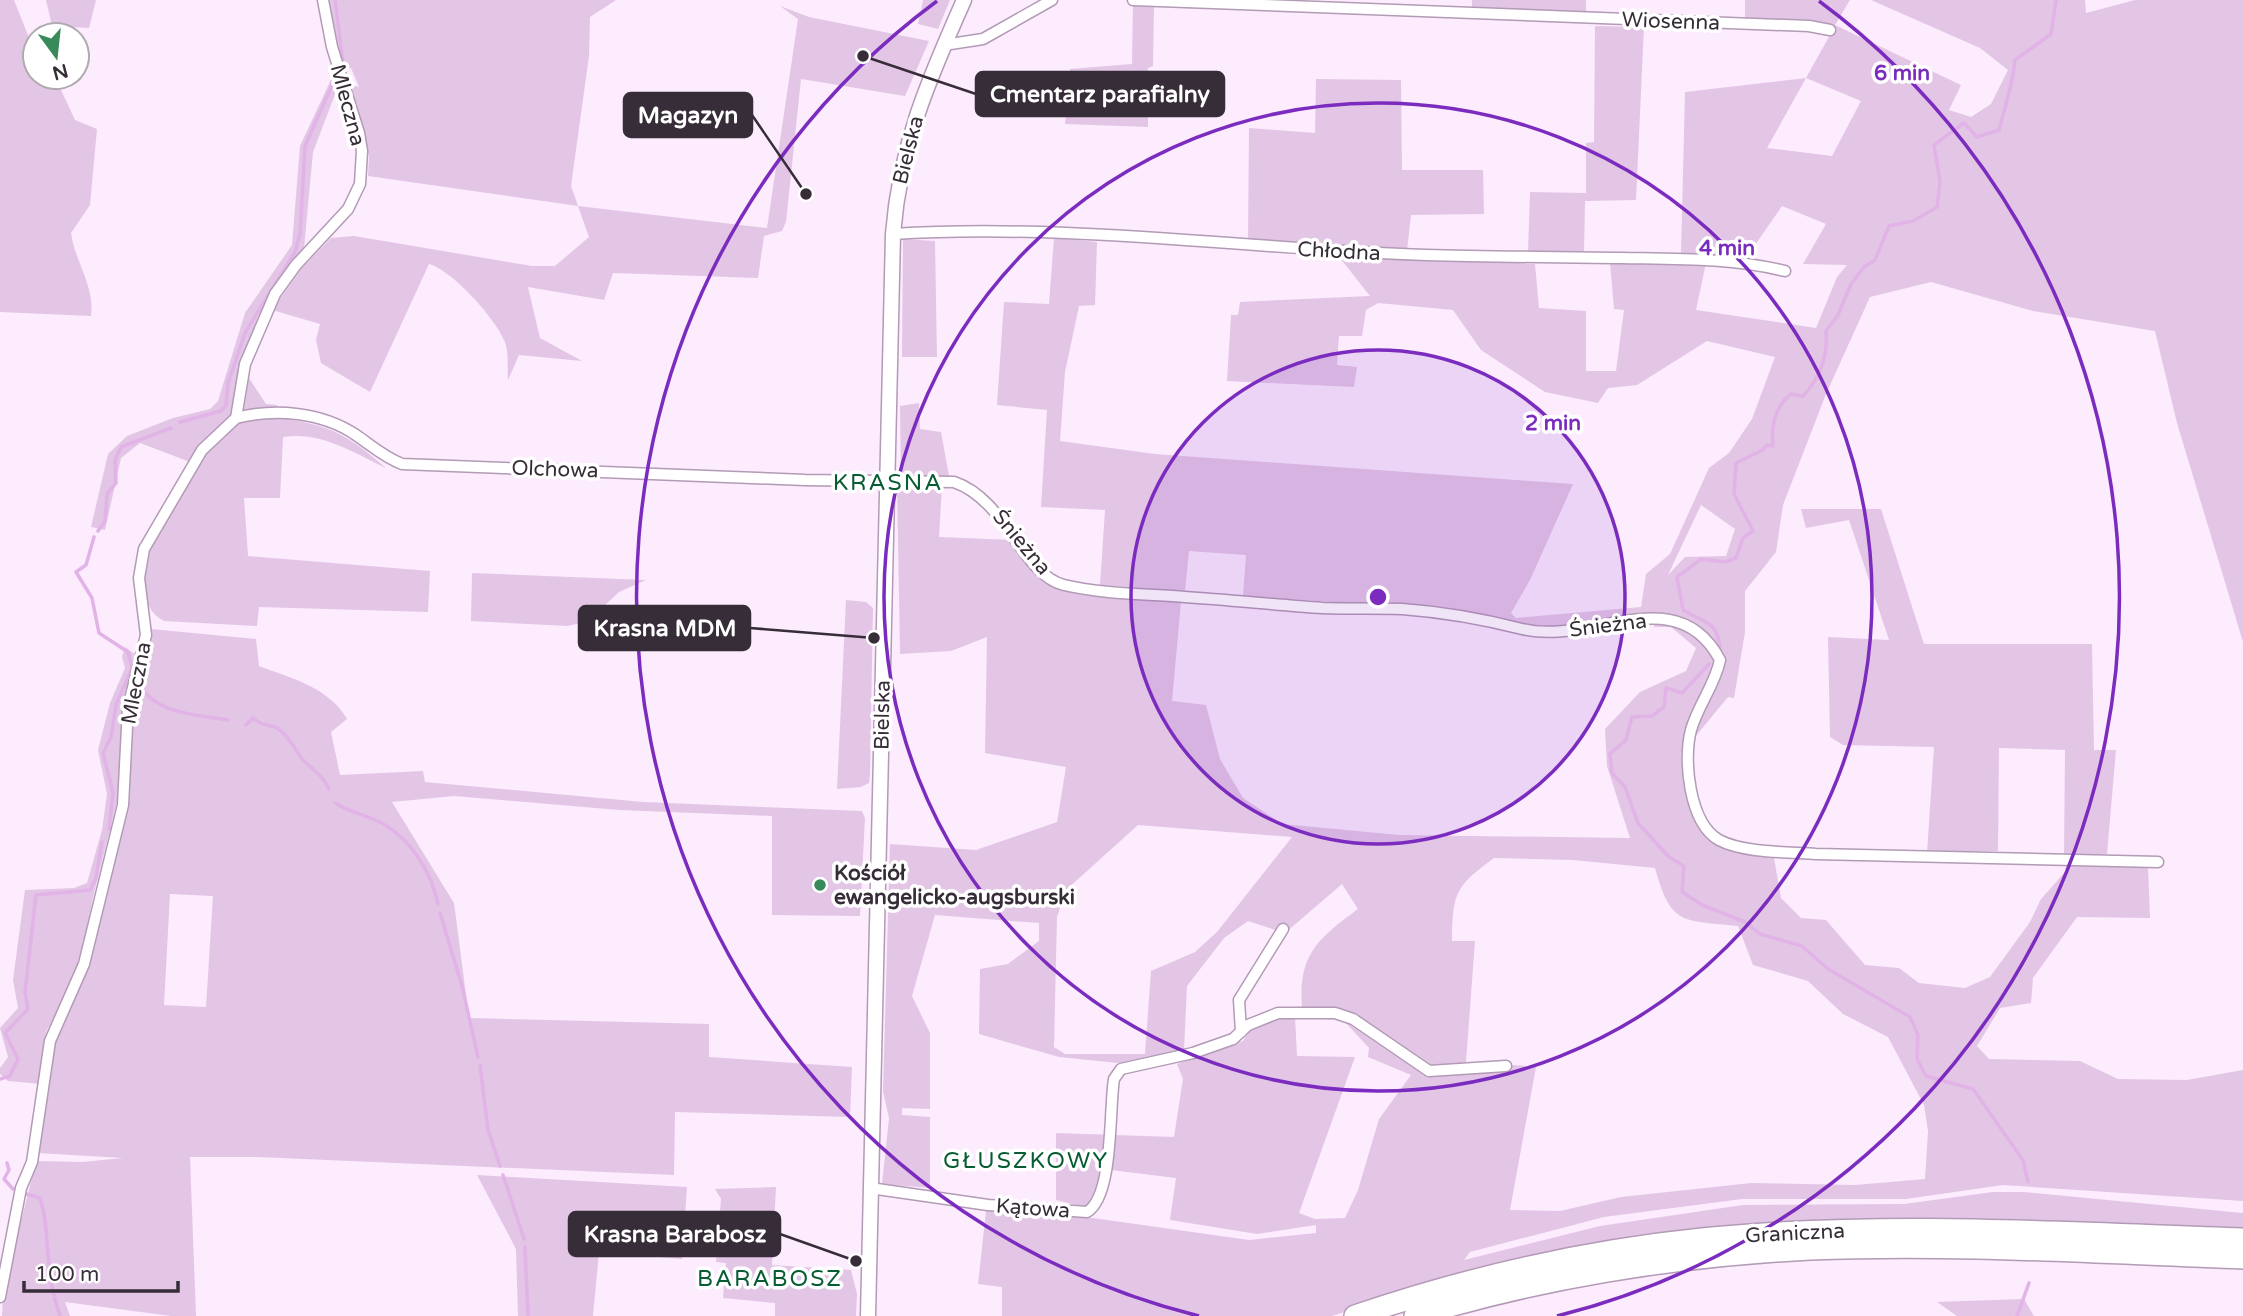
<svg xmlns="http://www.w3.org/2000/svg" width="2243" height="1316" viewBox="0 0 2243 1316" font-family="'Varela Round',sans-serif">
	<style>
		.green { fill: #e3c6e6; fill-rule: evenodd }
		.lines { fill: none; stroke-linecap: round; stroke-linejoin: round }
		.stream { stroke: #e1b3e7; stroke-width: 3.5 }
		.minor-casing { stroke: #b39ab6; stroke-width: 13 }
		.tertiary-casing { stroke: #b39ab6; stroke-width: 17 }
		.motorway-casing { stroke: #b39ab6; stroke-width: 24 }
		.minor { stroke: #fff; stroke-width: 10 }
		.tertiary { stroke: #fff; stroke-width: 14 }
		.motorway { stroke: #fff; stroke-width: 21 }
		.ring { fill: none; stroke: #7b2cbf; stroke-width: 3.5 }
		.poi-dot { fill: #398a5b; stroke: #fff; stroke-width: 2.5 }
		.labels { text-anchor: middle; stroke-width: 7; stroke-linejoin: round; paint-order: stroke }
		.street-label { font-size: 21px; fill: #372d38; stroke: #fff }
		.poi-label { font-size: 21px; font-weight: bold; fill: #372d38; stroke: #fff; text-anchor: start }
		.neighbourhood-label { font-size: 23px; letter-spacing: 2px; fill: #085c34; stroke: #fff }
		.centre { fill: #7b2cbf; stroke: #fff; stroke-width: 3.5 }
		.ring-label { font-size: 21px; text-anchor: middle; font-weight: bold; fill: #7b2cbf; stroke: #fff; stroke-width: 7; stroke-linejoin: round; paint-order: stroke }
		.leader { fill: none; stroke: #372d38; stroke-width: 2.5 }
		.callout-dot { fill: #372d38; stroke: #fff; stroke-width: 2.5 }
		.callout { fill: #372d38; stroke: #372d38; stroke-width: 2.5 }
		.callout-label { font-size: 23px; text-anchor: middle; font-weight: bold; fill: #fff }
	</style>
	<rect width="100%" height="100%" fill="#fcecfe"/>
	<g class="green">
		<path d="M0 0H14L35 53V77H55L75 120 97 129 90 205 71 233C75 262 95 286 91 316L0 312Z"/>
		<polygon points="46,0 96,0 89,28 52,26"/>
		<path d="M325 0H616L590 17 589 56 571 186 578 206 767 228 798 19 780 6 809 17 929 41 905 96 801 79 786 222 782 231 764 236 758 278 613 273 604 300 528 287 540 338 582 361 519 355 508 380C507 368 509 353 505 342 496 319 452 270 429 264L370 392 321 363 316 340 320 324 272 310 301 269 331 238 354 236 532 266H555L589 237 578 206 368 176 369 156 349 84 359 87 351 68 343 70Z"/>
		<polygon points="923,0 950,0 938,29 918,24"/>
		<polygon points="1472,0 1586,0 1586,15 1472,9"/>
		<path d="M1745 0H1850L1835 25 1961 85 1949 110 1971 117 1991 104 2008 70 1980 48 1871 0H2085L2086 13 2135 0H2243V642L2177 423 2155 331 2033 311 1931 282 1870 297 1826 394 1783 505 1776 552 1745 591V632L1734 698 1728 697 1681 754 1685 787 1711 841 1774 858 1781 898 1801 918 1826 920 1865 965 1899 968 1919 983 1965 988 1990 977 2030 922 2041 899 2072 864 2148 867 2150 918 2077 917 2033 978 2031 1003 2000 1008 1977 1046 1989 1059 2080 1061 2118 1079 2187 1080 2243 1070V1201L2003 1185 1906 1199H1742L1604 1217 1470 1252 1464 1260 1600 1226 1743 1205 1904 1204 1993 1192H2024L2243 1213V1228L1889 1220 1718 1227 1578 1246 1487 1266 1332 1316H1002V1287L978 1284 986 1211 1093 1218 1249 1240 1316 1233V1225L1257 1234 1170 1220 1176 1178 1111 1170 1096 1210 1056 1200V1133L1174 1137 1183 1079 1177 1064 1243 1041 1254 1025 1265 1021 1295 1017 1297 1056 1355 1057 1299 1213 1315 1219 1345 1218 1358 1190 1379 1119 1411 1075 1368 1057 1369 1048 1343 1020 1303 1018C1296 958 1313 942 1358 909L1342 884 1285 933 1248 921 1224 938 1187 986 1184 1050 1118 1063 1059 1057 979 1034 980 969 1008 964 1039 941V923L935 915 912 996 930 1033V1109L902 1108V1115L930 1117V1188L882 1184 889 1118 883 1091 890 844 976 850 1057 822 1066 767 985 753 987 637 951 651 900 654 897 484 942 486 939 537 1013 540 1033 568 1061 591 1181 602 1172 701 1206 705 1220 759 1243 798 1282 824 1399 835 1630 838 1607 766 1605 729 1640 692 1686 671 1696 648 1671 627H1654L1657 615 1532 628 1394 606 1243 596 1246 555 1189 551 1185 591 1100 585 1105 510 1041 507 1047 410 997 405 1004 302 1049 304 1054 238 1097 242 1095 305 1079 306 1065 372 1060 441 1155 454 1573 484 1530 580 1511 613 1516 618 1641 607 1646 574 1670 554 1709 468 1729 453 1752 419 1775 357 1707 341 1637 385 1608 388 1598 403 1545 392 1481 350 1453 310 1378 303 1366 310 1362 336H1339L1337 365 1357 367 1354 387 1227 381 1231 315H1238L1240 302 1370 296 1340 258 1357 255 1535 264 1539 308 1586 311V371H1616L1624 310 1614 309 1610 263H1706L1696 310 1816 328 1837 277 1847 265 1803 264 1826 224 1782 206 1746 258 1681 254 1685 92 1806 78 1835 26 1745 21ZM1806 78 1861 101 1832 156 1767 148ZM1701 505 1735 529 1726 556 1685 557 1668 575ZM1138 825 1292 837 1217 932 1195 952 1151 971 1145 1054H1065L1054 1047 1057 917 1066 890ZM1494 858 1573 860 1655 868C1671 926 1682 920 1738 926L1753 965 1808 981 1843 1014 1888 1037 1924 1105 1928 1131 1925 1179 1855 1185 1751 1183 1621 1197 1560 1211 1510 1210 1536 1067 1514 1065 1418 1073 1466 1062 1475 941H1452C1453 892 1455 887 1494 858Z"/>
		<polygon points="1133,4 1154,7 1153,66 1148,68 1148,127 1065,124 1070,69 1132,64"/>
		<polygon points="1595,26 1644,27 1636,200 1585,201 1584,253 1528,253 1530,192 1586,193 1586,143 1594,142"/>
		<path d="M335 71 339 84 313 152 304 248 280 279 258 316 231 412 244 410 249 378 266 404 277 405 280 418C331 425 348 435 386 468 352 452 321 431 283 437L280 498H244L248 556 430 571 428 612 259 607 257 626 164 621C114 595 174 496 190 462L140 443 121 458 105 530 91 527 108 454 127 436 173 418 210 409 218 401 245 313 292 245 300 146Z"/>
		<polygon points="1316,79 1401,80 1402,170 1483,170 1484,214 1411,215 1407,251 1248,241 1249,128 1315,133"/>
		<polygon points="903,239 935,241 937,357 902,357"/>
		<polygon points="919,403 920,429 941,432 949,476 901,476 900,406"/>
		<polygon points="1801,509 1881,509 1924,644 2092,644 2094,750 2116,750 2107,854 2064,856 2065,750 1999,748 1998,851 1927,853 1934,747 1843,745 1830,737 1828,637 1889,640 1849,520 1806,528"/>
		<polygon points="472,573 646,580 619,592 588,621 568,626 471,621"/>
		<polygon points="846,600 866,602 873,608 870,775 869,783 861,787 837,789"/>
		<path d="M151 629 256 639 259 666C290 678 329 687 347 719L331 732 340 775 423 771 425 782 643 802 862 811 865 818 860 916 772 915V816L619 810 454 796 392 802 454 903 469 1018 709 1024V1057L852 1067 850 1117 675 1112 674 1175 258 1157H190L196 1316H171L65 1302 70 1316H2L3 1295 36 1161 82 1162 123 1158 37 1153 55 1043 89 967 130 789 132 708 149 656ZM170 894 213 896 206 1007 164 1005Z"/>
		<polygon points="125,647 136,655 138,664 123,706 119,794 93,897 78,973 46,1032 40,1084 8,1081 0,1074 0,1068 8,1057 0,1028 18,1008 13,980 25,890 74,888 87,883 102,830 107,794 98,750 110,703 125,668 122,657"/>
		<polygon points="477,1175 687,1187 682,1259 599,1252 593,1316 518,1316 516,1249"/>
		<polygon points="776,1187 772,1265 851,1270 857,1294 856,1316 775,1316 775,1303 723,1298 726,1263 716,1262 721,1199 715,1189"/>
		<polygon points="2024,1299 2034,1316 1957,1316 1937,1302"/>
	</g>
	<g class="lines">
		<g class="stream">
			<polyline points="335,0 343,63"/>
			<polyline points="180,422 221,411 226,405 228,383 245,333 295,252 300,234 305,146 337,74"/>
			<polyline points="98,531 105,521 107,494 116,483 115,460 121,447 171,428"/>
			<polyline points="94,537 86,565 76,572 92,598 99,633 128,652 132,668 116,705 111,737 103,753 113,793 109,829"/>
			<path d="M1720 648C1717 620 1704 623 1683 610L1677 577 1701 559 1725 562 1736 558 1743 538 1753 531 1734 494 1736 463 1763 450 1767 445 1773 446C1771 426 1774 407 1791 394L1803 396C1820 378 1828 356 1826 331L1838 315 1851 284 1864 267 1875 260 1889 226 1913 221 1937 207 1940 182 1934 145 1964 123 1977 137 1999 130C2005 107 2013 83 2015 60L2051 34 2056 0"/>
			<polyline points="1709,664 1682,693 1666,688 1664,707 1652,716 1632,717 1626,740 1610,754 1612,773 1625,787 1638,823 1669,857 1684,866 1682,892 1702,905 1745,922 1760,934 1802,946 1828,969 1910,1017 1918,1035 1917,1059 1926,1076 1973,1089 2023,1160 2028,1182"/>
			<path d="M139 685C158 715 195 714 228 720"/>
			<path d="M246 725 253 718C263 727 270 724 277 728 289 735 295 751 304 761 316 772 321 774 329 789"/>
			<path d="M335 803C350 813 369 815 385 825 412 841 432 874 438 904"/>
			<polyline points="440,913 462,986 478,1057"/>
			<polyline points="480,1065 488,1130 500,1166"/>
			<polyline points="0,1079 10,1076 18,1059 5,1033 28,1009 25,992 36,895 90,890 96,878 102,842"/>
			<polyline points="7,1163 9,1170 4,1179 13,1189"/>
			<polyline points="503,1175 524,1239"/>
			<path d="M23 1193 40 1198C50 1229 45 1263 54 1295"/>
			<polyline points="525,1247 528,1315"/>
			<polyline points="55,1299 60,1316"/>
			<polyline points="2017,1316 2029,1283"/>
		</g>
		<g class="minor-casing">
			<g id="minor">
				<polyline points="1133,0 1809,26 1830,30"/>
				<polyline points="944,45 983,39 1052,0"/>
				<path d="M893 234C1070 223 1249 249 1426 255 1492 257 1557 257 1622 258 1677 259 1732 258 1785 271"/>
				<path d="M236 418C275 408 322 412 356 435 372 446 384 457 402 464L805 480 954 482C1007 500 1021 574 1064 585 1103 594 1145 594 1185 597 1231 600 1277 605 1323 608 1349 609 1376 608 1402 609 1443 612 1483 619 1522 629 1591 646 1677 578 1720 660 1715 685 1698 705 1691 730 1683 759 1689 823 1719 840 1743 853 1789 852 1816 854L2158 862"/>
				<polyline points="1241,1032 1239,1000 1283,929"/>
				<path d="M870 1188 988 1205 1087 1212C1114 1196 1109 1108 1114 1079L1121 1069 1193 1053 1233 1039 1248 1025 1278 1013H1335L1353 1019 1429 1071 1506 1066"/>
				<polyline points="0,1297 21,1188 32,1162 50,1041 84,964 123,805 128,708 146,635 139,578 144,549 202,450 236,418 245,364 275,294 296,265 348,209 360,184 362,151 359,133 332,47 323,0"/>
			</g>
		</g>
		<g class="tertiary-casing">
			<path id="tertiary" d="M868 1316 893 234C900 145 928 81 964 0"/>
		</g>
		<g class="motorway-casing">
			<g id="motorway">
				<path d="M1355 1316C1467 1278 1584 1251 1702 1239 1881 1221 2063 1233 2243 1239"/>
				<path d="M1415 1316C1543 1277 1676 1256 1810 1249 1954 1243 2099 1253 2243 1258"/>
			</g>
		</g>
		<use href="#minor" class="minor"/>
		<use href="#tertiary" class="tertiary"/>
		<use href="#motorway" class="motorway"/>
	</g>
	<circle cx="1378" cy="597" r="247" fill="#7b2cbf" fill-opacity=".12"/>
	<g class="ring">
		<circle cx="1378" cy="597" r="247"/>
		<circle cx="1378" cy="597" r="494"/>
		<path d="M1199 1316A741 741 0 0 1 937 1M1819 1A741 741 0 0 1 1557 1316"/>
	</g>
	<circle class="poi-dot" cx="820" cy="885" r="7"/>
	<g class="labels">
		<g class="street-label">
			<text transform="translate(1671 21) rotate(2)" y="7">Wiosenna</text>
			<text transform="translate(348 105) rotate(75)" y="7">Mleczna</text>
			<text transform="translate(908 150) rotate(-76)" y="7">Bielska</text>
			<text transform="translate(1339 251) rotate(3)" y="7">Chłodna</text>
			<text transform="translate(555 469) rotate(2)" y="7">Olchowa</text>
			<text transform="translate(1022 542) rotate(50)" y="7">Śnieżna</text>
			<text transform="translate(1608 625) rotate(-7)" y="7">Śnieżna</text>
			<text transform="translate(136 683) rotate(-79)" y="7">Mleczna</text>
			<text transform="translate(882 715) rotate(-89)" y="7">Bielska</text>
			<text transform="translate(1033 1208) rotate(4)" y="7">Kątowa</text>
			<text transform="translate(1795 1233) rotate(-3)" y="7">Graniczna</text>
		</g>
		<g class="poi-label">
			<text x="834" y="880">Kościół<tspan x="834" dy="24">ewangelicko-augsburski</tspan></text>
		</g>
		<g class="neighbourhood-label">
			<text x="888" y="490">KRASNA</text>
			<text x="1026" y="1168">GŁUSZKOWY</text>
			<text x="770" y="1286">BARABOSZ</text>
		</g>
	</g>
	<circle cx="1378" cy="597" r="10" class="centre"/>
	<g class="ring-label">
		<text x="1902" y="80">6 min</text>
		<text x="1727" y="255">4 min</text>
		<text x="1553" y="430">2 min</text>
	</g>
	<path class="leader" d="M863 56L976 94M806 194L752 115M874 638L750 628M856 1261L780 1234"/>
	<g class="callout-dot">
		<circle cx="863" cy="56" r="7"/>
		<circle cx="806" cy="194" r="7"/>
		<circle cx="874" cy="638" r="7"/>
		<circle cx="856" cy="1261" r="7"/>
	</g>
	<g class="callout">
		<rect x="976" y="72" width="248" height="44" rx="7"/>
		<rect x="624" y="93" width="128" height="44" rx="7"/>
		<rect x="579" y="606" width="171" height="44" rx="7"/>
		<rect x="569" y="1212" width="211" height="44" rx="7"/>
	</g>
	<g class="callout-label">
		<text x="1100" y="102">Cmentarz parafialny</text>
		<text x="688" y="123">Magazyn</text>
		<text x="665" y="636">Krasna MDM</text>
		<text x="675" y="1242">Krasna Barabosz</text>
	</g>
	<g transform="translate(56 56) rotate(165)"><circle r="33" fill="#ffffff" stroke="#afabaf" stroke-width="2"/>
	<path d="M0-5L12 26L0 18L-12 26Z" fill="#398a5b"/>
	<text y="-10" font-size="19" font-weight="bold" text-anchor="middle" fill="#372d38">N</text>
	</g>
	<path d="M24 1281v10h154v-10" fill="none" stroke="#372d38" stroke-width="3.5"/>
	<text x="35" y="1281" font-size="21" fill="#372d38" stroke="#ffffff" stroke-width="5" paint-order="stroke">100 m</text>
</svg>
